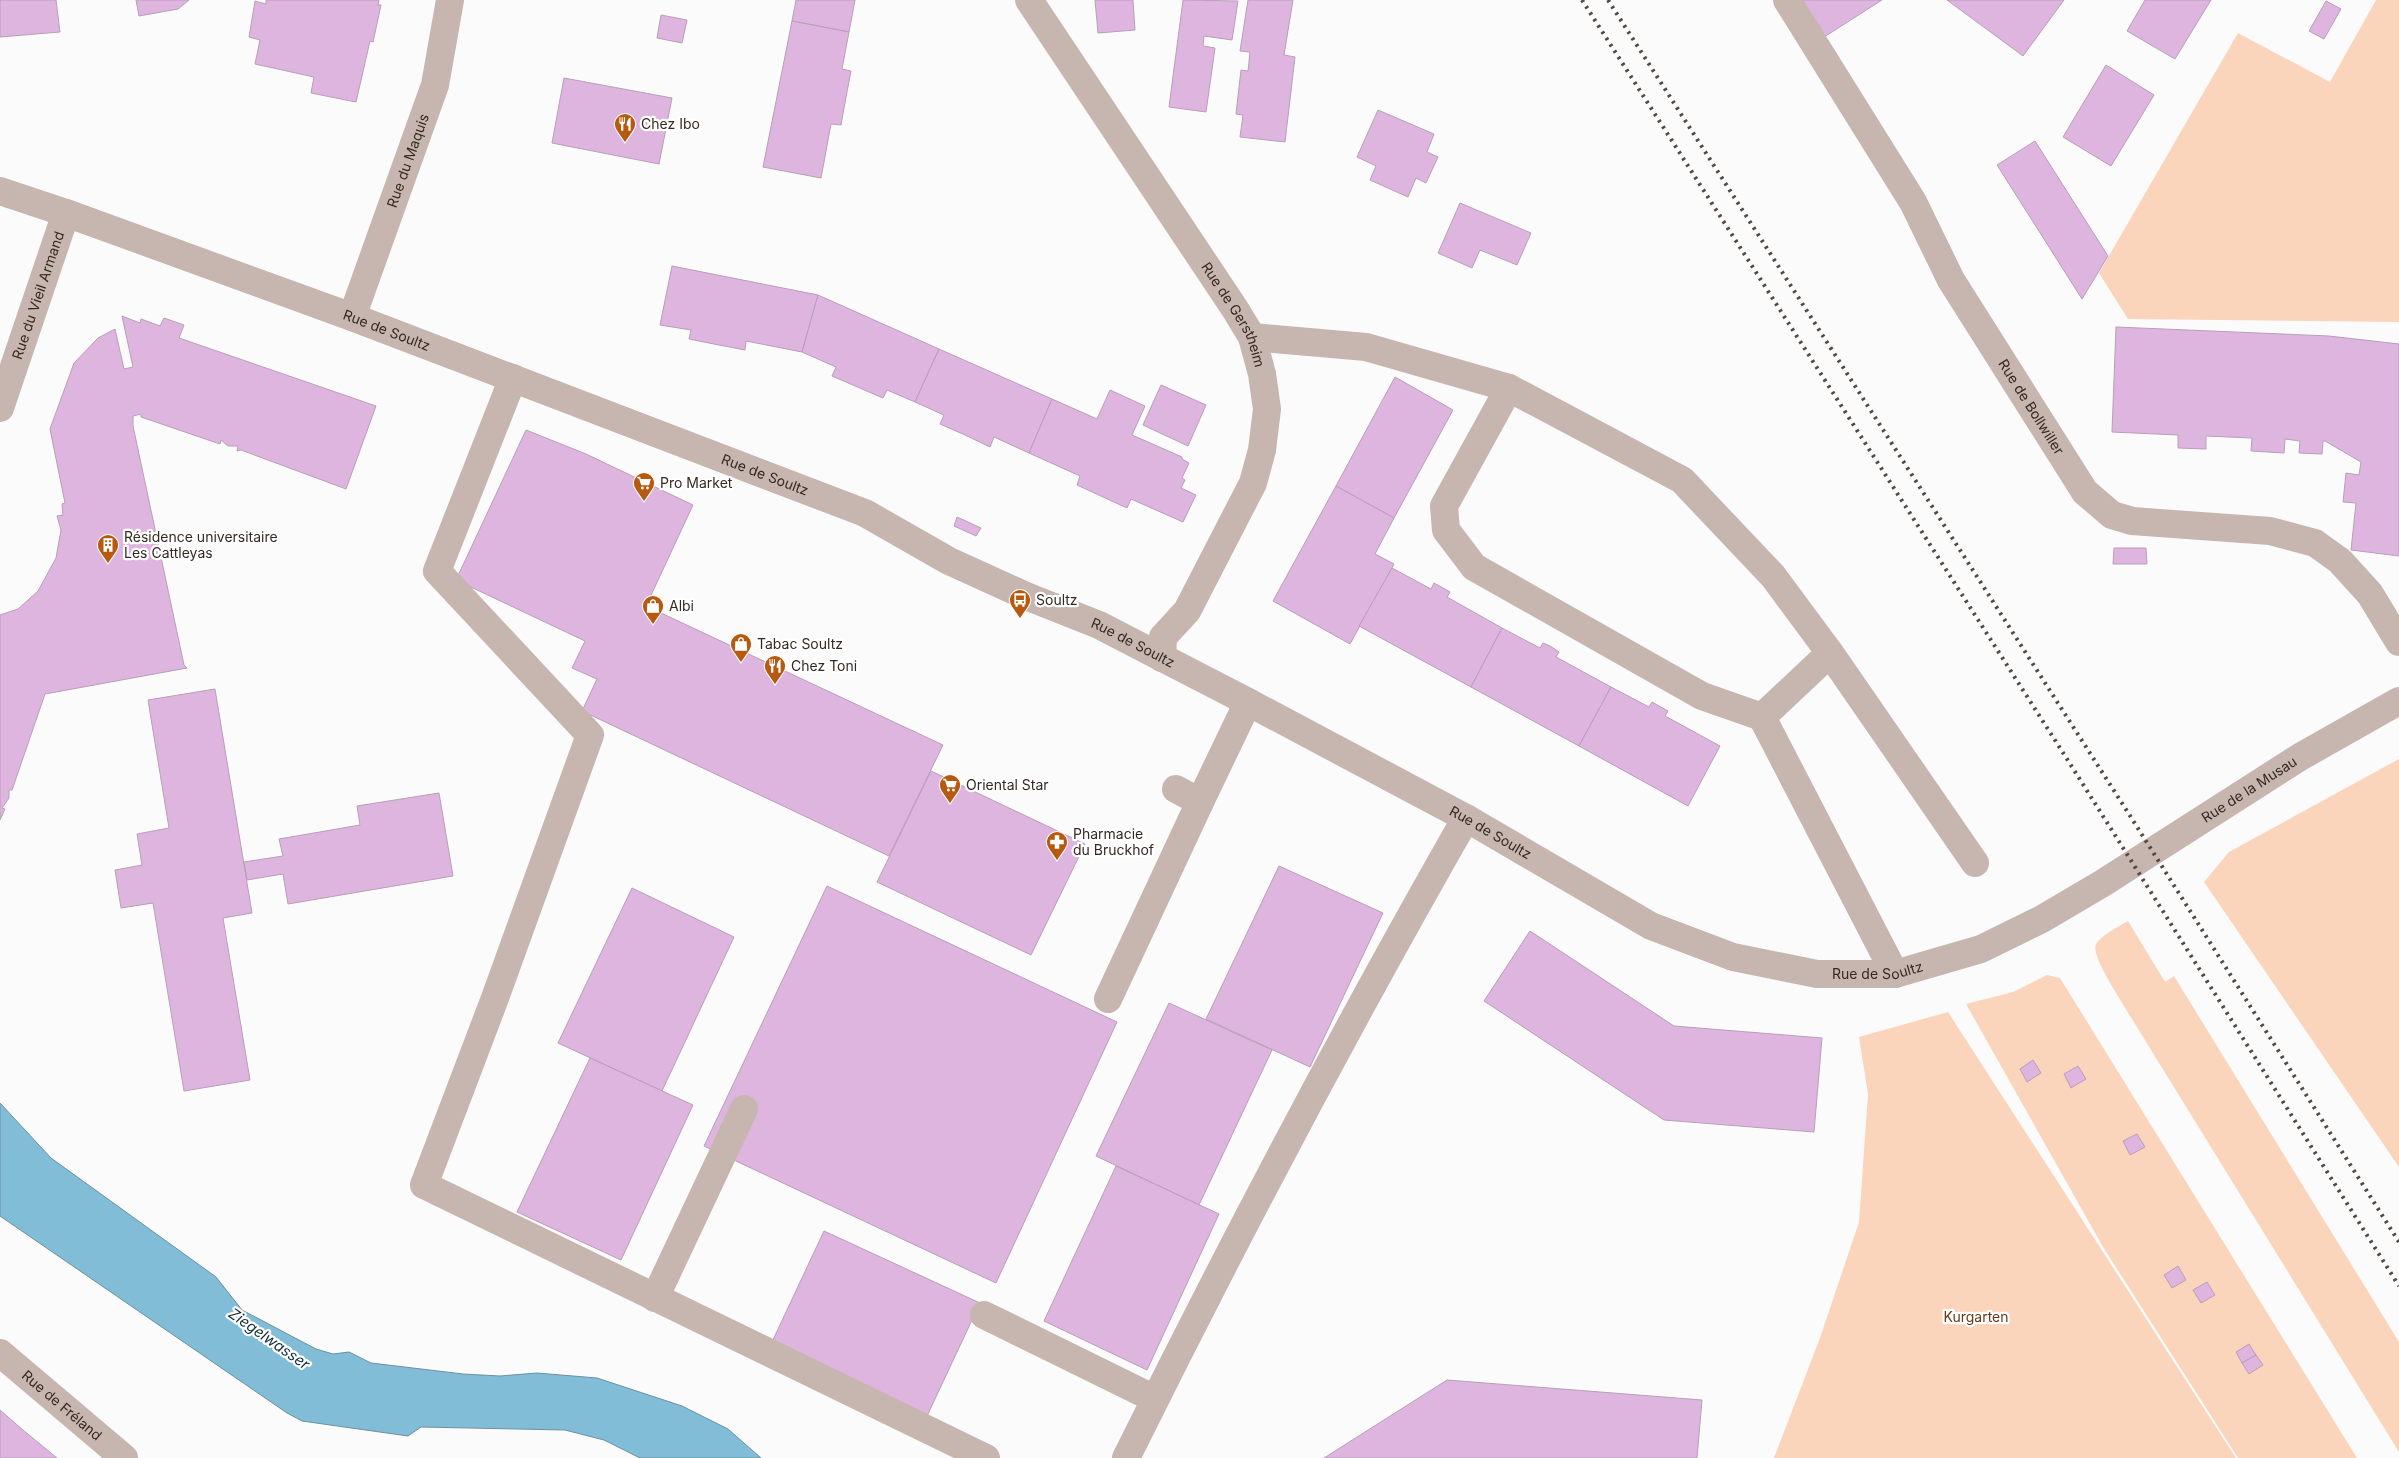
<svg xmlns="http://www.w3.org/2000/svg" width="2399" height="1458" viewBox="0 0 2399 1458" font-family="Inter,sans-serif">
	<style>
		.green { fill: #fbd4bc }
		.water { fill: #82bdd8; stroke: #6b91a1 }
		.building { fill: #deb5de; stroke: #b99eb9 }
		.lines { fill: none; stroke-linecap: round; stroke-linejoin: round }
		.minor { stroke: #c7b5b0; stroke-width: 28 }
		.rail { stroke: #544942; stroke-width: 4; stroke-dasharray: 2.5 5; stroke-linecap: butt }
		.labels { text-anchor: middle; stroke-width: 4.5; stroke-linejoin: round; paint-order: stroke }
		.poi-label { font-size: 14px; fill: #362921; stroke: #fff; text-anchor: start }
		.street-label { font-size: 14px; fill: #362921; stroke: #fff }
		.park-label { font-size: 14px; fill: #673816; stroke: #fff }
		.water-label { font-size: 15px; font-style: italic; fill: #112e3a; stroke: #fff }
	</style>
	<rect width="100%" height="100%" fill="#fbfbfb"/>
	<g class="green">
		<polygon points="2376,0 2399,0 2399,322 2128,319 2099,273 2238,33 2330,82"/>
		<polygon points="2399,759 2399,1167 2204,882 2229,852"/>
		<path d="M2128 921 2165 982 2174 976 2399 1342V1452L2119 998C2114 989 2091 954 2096 944 2103 934 2118 927 2128 921Z"/>
		<polygon points="2047,975 2060,978 2357,1458 2238,1458 2103,1247 1966,1004 2013,992"/>
		<polygon points="1948,1012 2236,1458 1774,1458 1820,1338 1859,1222 1868,1094 1859,1037"/>
	</g>
	<polygon class="water" points="0,1103 51,1158 216,1277 242,1310 316,1349 333,1354 349,1352 371,1363 463,1374 500,1376 537,1373 597,1378 682,1406 728,1429 761,1458 640,1458 604,1440 565,1430 421,1427 408,1436 302,1421 287,1413 0,1216"/>
	<g class="building">
		<polygon points="0,0 56,0 60,32 0,37"/>
		<polygon points="136,0 189,0 178,9 139,16"/>
		<polygon points="266,0 379,0 378,5 381,5 373,42 370,41 356,102 311,93 314,77 255,64 260,40 249,37 255,1 266,4"/>
		<polygon points="796,0 855,0 849,32 792,21"/>
		<polygon points="1095,0 1133,0 1135,30 1098,33"/>
		<polygon points="1183,0 1238,1 1232,40 1204,36 1203,46 1215,48 1206,112 1169,107"/>
		<polygon points="1248,0 1293,0 1284,55 1295,57 1285,142 1240,137 1243,115 1236,114 1241,70 1248,71 1250,52 1240,51"/>
		<polygon points="1796,0 1882,0 1821,39"/>
		<polygon points="1947,0 2064,0 2023,56"/>
		<polygon points="2145,0 2211,0 2175,59 2127,31"/>
		<polygon points="2326,1 2341,9 2324,39 2309,31"/>
		<polygon points="661,15 687,20 682,43 657,38"/>
		<polygon points="792,21 849,32 842,69 851,71 846,97 841,125 831,124 821,178 763,167"/>
		<polygon points="2106,65 2154,95 2111,166 2063,137"/>
		<polygon points="564,78 672,98 659,164 552,143"/>
		<polygon points="1378,110 1434,134 1427,152 1438,157 1426,183 1416,178 1408,197 1370,180 1376,166 1357,157"/>
		<polygon points="2035,141 2108,256 2082,299 1997,165"/>
		<polygon points="1460,203 1531,233 1517,265 1480,250 1472,268 1438,253"/>
		<polygon points="672,266 818,295 802,352 746,341 745,350 714,344 689,339 691,330 660,325"/>
		<polygon points="818,295 939,349 915,402 887,390 883,398 832,376 836,367 802,352"/>
		<polygon points="122,316 140,323 141,319 160,326 164,318 184,325 179,338 376,406 346,489 241,450 237,451 238,446 228,446 221,440 220,444 141,417 141,414 133,416 133,426 184,665 187,668 45,694 12,790 9,790 9,798 2,808 5,809 0,820 0,615 18,609 38,591 56,558 61,530 57,516 63,515 62,504 65,503 50,429 74,363 98,338 115,329 124,369 133,367"/>
		<polygon points="2116,327 2329,336 2399,344 2399,556 2351,550 2356,503 2343,502 2346,473 2359,475 2361,462 2325,441 2323,441 2322,454 2299,453 2300,441 2285,439 2284,453 2251,451 2252,438 2206,436 2206,449 2178,448 2178,435 2112,432"/>
		<polygon points="939,349 1052,399 1029,453 994,437 990,447 965,435 940,424 944,415 915,402"/>
		<polygon points="1395,377 1453,410 1394,518 1336,486"/>
		<polygon points="1161,385 1206,405 1188,446 1143,425"/>
		<polygon points="1110,390 1145,406 1132,435 1182,457 1182,459 1189,463 1182,478 1185,480 1181,488 1196,495 1183,522 1131,499 1127,508 1077,485 1080,476 1029,453 1052,399 1097,419"/>
		<polygon points="526,430 586,454 693,505 646,606 943,745 889,856 582,711 597,679 572,668 585,641 456,580"/>
		<polygon points="1336,486 1394,518 1375,554 1394,564 1350,644 1273,601"/>
		<polygon points="957,517 981,528 976,536 954,526"/>
		<polygon points="2114,548 2146,548 2147,564 2113,564"/>
		<polygon points="1392,568 1431,589 1434,583 1450,592 1447,597 1502,628 1471,687 1359,626"/>
		<polygon points="1502,628 1540,648 1543,643 1550,646 1559,652 1556,657 1611,687 1579,746 1471,687"/>
		<polygon points="1611,687 1649,707 1652,702 1659,706 1668,711 1665,716 1720,746 1688,806 1579,746"/>
		<polygon points="215,689 252,913 223,918 250,1080 184,1091 153,903 121,908 115,870 142,865 137,834 169,828 148,700"/>
		<polygon points="931,771 1085,844 1031,955 877,882"/>
		<polygon points="439,793 453,876 288,904 283,874 247,880 244,862 283,856 279,839 360,825 357,806"/>
		<polygon points="1279,866 1383,913 1310,1067 1206,1019"/>
		<polygon points="827,886 1117,1022 996,1283 704,1146"/>
		<polygon points="632,888 734,937 662,1091 558,1043"/>
		<polygon points="1530,931 1674,1026 1822,1038 1814,1132 1664,1120 1484,1001"/>
		<polygon points="1169,1003 1272,1050 1199,1205 1096,1156"/>
		<polygon points="590,1058 693,1105 621,1260 517,1212"/>
		<polygon points="2033,1060 2041,1073 2027,1082 2020,1069"/>
		<polygon points="2078,1066 2086,1079 2071,1088 2064,1074"/>
		<polygon points="2137,1134 2145,1147 2130,1155 2123,1141"/>
		<polygon points="1116,1166 1219,1214 1147,1370 1044,1321"/>
		<polygon points="824,1231 980,1303 927,1416 772,1342"/>
		<polygon points="2178,1266 2186,1280 2172,1288 2164,1275"/>
		<polygon points="2207,1282 2215,1295 2201,1303 2193,1290"/>
		<polygon points="2249,1344 2256,1355 2242,1363 2236,1352"/>
		<polygon points="2256,1355 2263,1365 2249,1374 2242,1363"/>
		<polygon points="1447,1380 1702,1400 1697,1458 1324,1458"/>
		<polygon points="0,1410 23,1430 57,1458 0,1458"/>
	</g>
	<g class="lines">
		<g class="minor">
			<path id="s1" d="M1029 0 1235 309 1252 337 1262 374 1267 409 1262 450 1253 483 1187 611 1163 637 1162 658"/>
			<path id="s2" d="M1787 0 1913 202 1951 280 2085 492 2112 515 2132 521 2270 531 2315 543 2340 561 2370 594 2399 642"/>
			<path id="s3" d="M0 191 66 213 352 317 865 513 949 561 1026 596 1099 625 1248 702 1466 818 1651 926 1733 957 1817 974H1895L1981 949 2042 919 2103 883 2300 757 2399 701"/>
			<path id="s4" d="M352 317 435 85 450 0"/>
			<polyline points="1252,337 1366,347 1509,388 1682,480 1773,576 1830,653 1762,717 1895,974"/>
			<polyline points="513,378 437,571 590,735 495,998 424,1185 986,1458"/>
			<polyline points="1509,388 1444,506 1446,530 1474,567 1702,696 1762,717"/>
			<path id="s5" d="M0 408 66 213"/>
			<polyline points="1830,653 1975,863"/>
			<polyline points="1176,789 1200,802 1248,702"/>
			<polyline points="1108,999 1200,802"/>
			<polyline points="655,1298 744,1109"/>
			<polyline points="984,1315 1155,1399"/>
			<path id="s6" d="M0 1353 124 1458"/>
			<path d="M1126 1458C1233 1242 1346 1028 1466 818"/>
		</g>
		<g class="rail">
			<polyline points="1582,0 2067,759 2399,1286"/>
			<polyline points="1608,0 2127,811 2399,1242"/>
		</g>
	</g>
	<defs>
		<g id="restaurant-pin" transform="scale(1.125)"><path d="M0 17L-7.5 6A9.5 9.5 0 1 1 7.5 6Z" fill="#b85910" stroke="#fff"/><path d="M-5-6h1v4h1v-4h1v4h1v-4h1v5L-1.5 .5V6h-2V.5L-5-1ZM5-6V6H3V1.5H1.5Q1.5-4 5-6Z" fill="#fff"/></g>
		<g id="supermarket-pin" transform="scale(1.125)"><path d="M0 17L-7.5 6A9.5 9.5 0 1 1 7.5 6Z" fill="#b85910" stroke="#fff"/><path d="M-6-5.5h2.5l.6 2H6L4.5 2H-2.5L-4.4-4H-6ZM-1.5 3.2a1.3 1.3 0 1 0 .1 0ZM3 3.2a1.3 1.3 0 1 0 .1 0Z" fill="#fff"/></g>
		<g id="building-pin" transform="scale(1.125)"><path d="M0 17L-7.5 6A9.5 9.5 0 1 1 7.5 6Z" fill="#b85910" stroke="#fff"/><path d="M-4-6H4V6H1V3H-1V6H-4ZM-2.5-4.3h1.7v1.8h-1.7ZM.8-4.3h1.7v1.8H.8ZM-2.5-1h1.7V.8h-1.7ZM.8-1h1.7V.8H.8Z" fill="#fff"/></g>
		<g id="bus-pin" transform="scale(1.125)"><path d="M0 17L-7.5 6A9.5 9.5 0 1 1 7.5 6Z" fill="#b85910" stroke="#fff"/><path d="M-5-6H5V4H4V6H2V4H-2V6H-4V4H-5ZM-3.5-4V0h7V-4ZM-3.5 1.2v1.5H-2V1.2ZM2 1.2v1.5H3.5V1.2Z" fill="#fff"/></g>
		<g id="shop-pin" transform="scale(1.125)"><path d="M0 17L-7.5 6A9.5 9.5 0 1 1 7.5 6Z" fill="#b85910" stroke="#fff"/><path d="M-5-2.5h2.3a2.7 3.5 0 0 1 5.4 0H5L5.5 6h-11ZM-1.5-2.5h3a1.5 2.3 0 0 0-3 0Z" fill="#fff"/></g>
		<g id="pharmacy-pin" transform="scale(1.125)"><path d="M0 17L-7.5 6A9.5 9.5 0 1 1 7.5 6Z" fill="#b85910" stroke="#fff"/><path d="M-2-6h4v4h4v4h-4v4h-4v-4h-4v-4h4Z" fill="#fff"/></g>
	</defs>
	<g fill-rule="evenodd">
		<use href="#restaurant-pin" x="625" y="124"/>
		<use href="#supermarket-pin" x="644" y="483"/>
		<use href="#building-pin" x="108" y="545"/>
		<use href="#bus-pin" x="1020" y="600"/>
		<use href="#shop-pin" x="653" y="606"/>
		<use href="#shop-pin" x="741" y="644"/>
		<use href="#restaurant-pin" x="775" y="666"/>
		<use href="#supermarket-pin" x="950" y="785"/>
		<use href="#pharmacy-pin" x="1057" y="842"/>
	</g>
	<g class="labels">
		<g class="poi-label">
			<text x="641" y="129">Chez Ibo</text>
			<text x="660" y="488">Pro Market</text>
			<text x="124" y="542">Résidence universitaire<tspan x="124" dy="16">Les Cattleyas</tspan></text>
			<text x="1036" y="605">Soultz</text>
			<text x="669" y="611">Albi</text>
			<text x="757" y="649">Tabac Soultz</text>
			<text x="791" y="671">Chez Toni</text>
			<text x="966" y="790">Oriental Star</text>
			<text x="1073" y="839">Pharmacie<tspan x="1073" dy="16">du Bruckhof</tspan></text>
		</g>
		<g class="street-label">
			<text dy="5" stroke="none"><textPath href="#s4" startOffset="166">Rue du Maquis</textPath></text>
			<text dy="5" stroke="none"><textPath href="#s5" startOffset="119">Rue du Vieil Armand</textPath></text>
			<text dy="5" stroke="none"><textPath href="#s1" startOffset="376">Rue de Gerstheim</textPath></text>
			<text dy="5" stroke="none"><textPath href="#s3" startOffset="411">Rue de Soultz</textPath></text>
			<text dy="5" stroke="none"><textPath href="#s2" startOffset="475">Rue de Bollwiller</textPath></text>
			<text dy="5" stroke="none"><textPath href="#s3" startOffset="816">Rue de Soultz</textPath></text>
			<text dy="5" stroke="none"><textPath href="#s3" startOffset="1221">Rue de Soultz</textPath></text>
			<text dy="5" stroke="none"><textPath href="#s3" startOffset="2465">Rue de la Musau</textPath></text>
			<text dy="5" stroke="none"><textPath href="#s3" startOffset="1626">Rue de Soultz</textPath></text>
			<text dy="5" stroke="none"><textPath href="#s3" startOffset="2046">Rue de Soultz</textPath></text>
			<text dy="5" stroke="none"><textPath href="#s6" startOffset="81">Rue de Fréland</textPath></text>
		</g>
		<g class="park-label">
			<text x="1976" y="1322">Kurgarten</text>
		</g>
		<g class="water-label">
			<text transform="translate(269 1339) rotate(35)" y="5">Ziegelwasser</text>
		</g>
	</g>
</svg>
